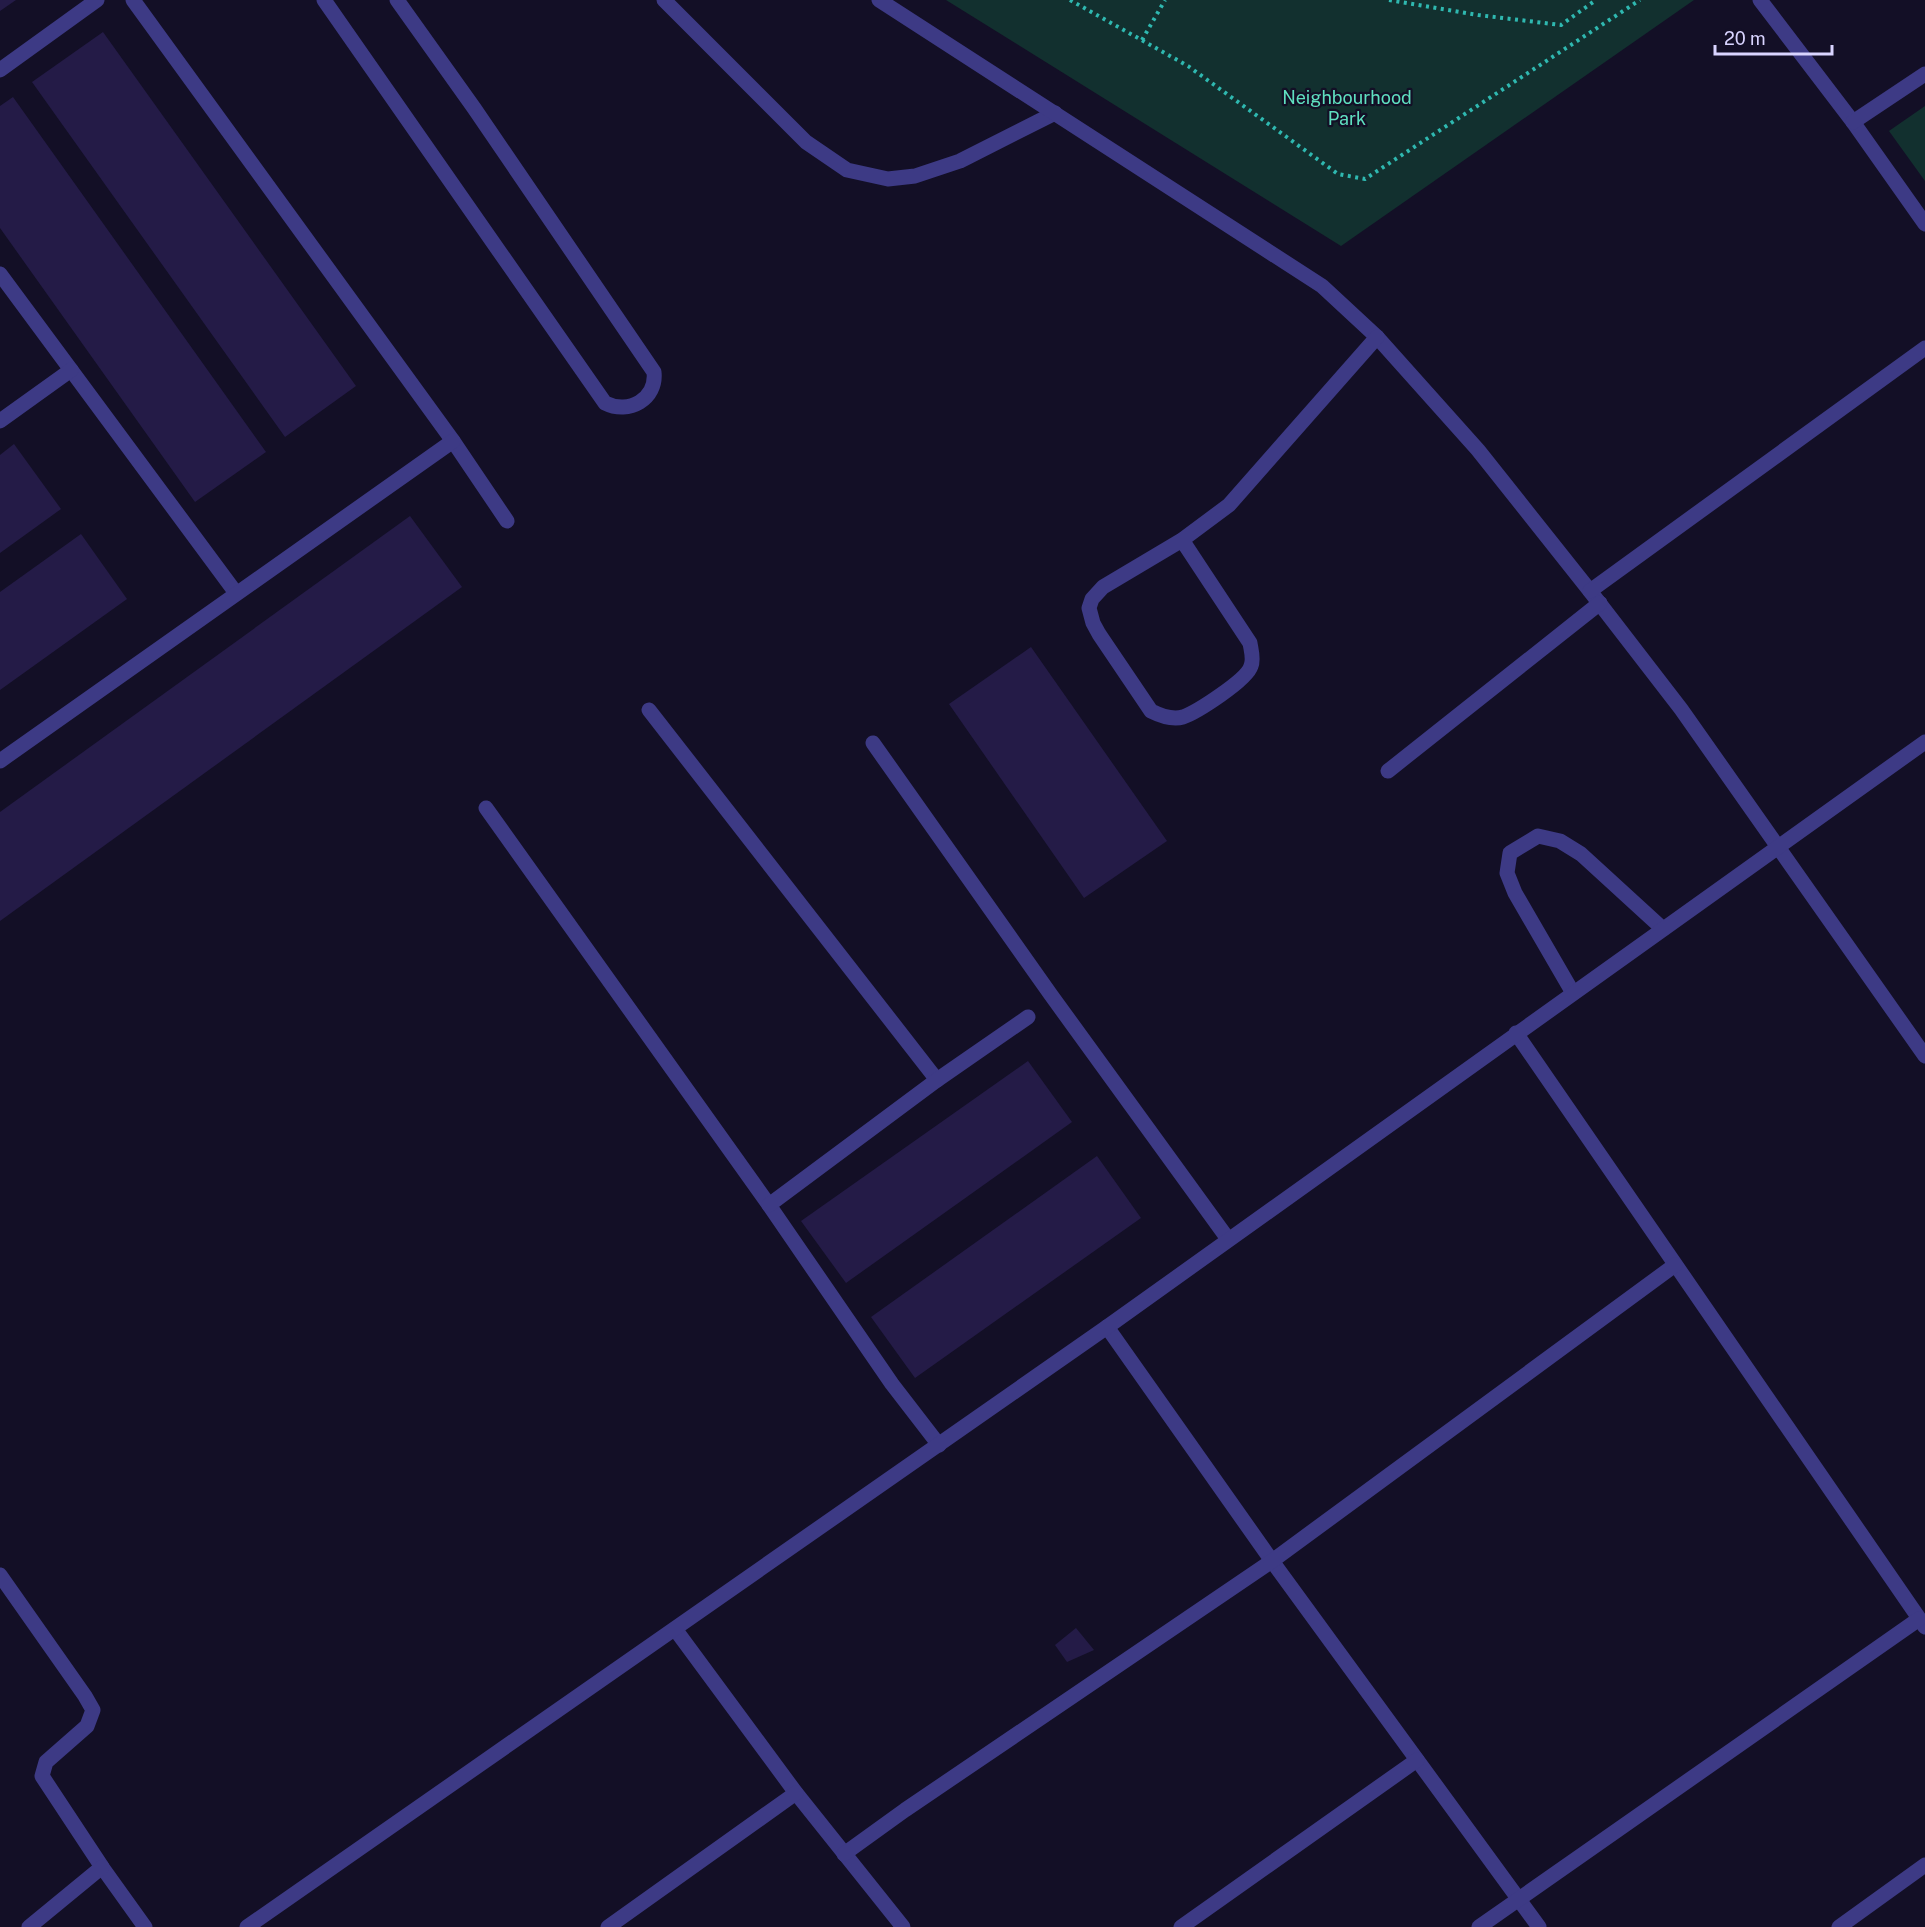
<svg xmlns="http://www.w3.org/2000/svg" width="1925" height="1927" viewBox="0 0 1925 1927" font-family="'Public Sans',sans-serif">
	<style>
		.green { fill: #12302f }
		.building { fill: #241b47 }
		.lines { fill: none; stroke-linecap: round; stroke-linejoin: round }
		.path { stroke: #2fb8b0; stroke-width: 4; stroke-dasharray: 3 4.5; stroke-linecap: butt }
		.minor { stroke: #3d3a85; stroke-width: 15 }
		.labels { text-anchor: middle; stroke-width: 4.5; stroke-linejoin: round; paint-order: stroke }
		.park-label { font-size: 18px; fill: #5fe0c0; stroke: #130f26 }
	</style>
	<rect width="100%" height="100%" fill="#130f26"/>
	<g class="green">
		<polygon points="946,0 1694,0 1341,246"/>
		<polygon points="1925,106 1925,181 1889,131"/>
	</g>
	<g class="building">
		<polygon points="0,0 16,0 0,11"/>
		<polygon points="103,32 356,386 285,437 32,82"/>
		<polygon points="13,97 266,452 195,502 0,228 0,106"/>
		<polygon points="14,444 61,509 0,553 0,455"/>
		<polygon points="410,516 462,587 0,921 0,812"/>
		<polygon points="81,534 127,599 0,690 0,592"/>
		<polygon points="1031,647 1167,841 1084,898 949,704"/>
		<polygon points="1028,1061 1072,1122 846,1283 801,1221"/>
		<polygon points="1097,1156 1141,1218 915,1378 871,1317"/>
		<polygon points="1076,1628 1094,1650 1067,1662 1055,1645"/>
	</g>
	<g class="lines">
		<g class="path">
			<polyline points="1070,0 1188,66 1338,174 1365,179 1640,0"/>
			<polyline points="1389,0 1478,15 1561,25 1596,0"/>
			<polyline points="1142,40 1165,0"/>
		</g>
		<g class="minor">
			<polyline points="133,0 453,441 507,521"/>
			<path d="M324 0 605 403C629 415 657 399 654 372L474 108 397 0"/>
			<polyline points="664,0 806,142 847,170 888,179 915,176 960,161 1055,113"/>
			<polyline points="879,0 1322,286 1377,337 1478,450 1590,591 1681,709 1925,1056"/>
			<polyline points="1760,0 1853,122 1925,224"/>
			<polyline points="0,70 97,0"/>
			<polyline points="1853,122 1925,74"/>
			<polyline points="0,274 236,593"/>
			<polyline points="0,421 71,370"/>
			<path d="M1182 540 1250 643C1251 650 1254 659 1251 666 1247 680 1197 712 1183 717 1172 720 1161 716 1151 711L1099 634 1093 623 1089 608 1092 599 1103 587 1182 540 1229 505 1377 337"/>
			<polyline points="1590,591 1925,348"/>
			<polyline points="649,710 937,1080"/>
			<polyline points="873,743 1051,995 1228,1239"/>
			<polyline points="0,761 453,441"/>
			<polyline points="1388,771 1600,603"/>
			<polyline points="486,808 769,1205 892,1384 939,1445"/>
			<polyline points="1573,993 1515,893 1507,873 1510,853 1538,836 1560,841 1581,854 1663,929"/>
			<polyline points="1516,1033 1925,1627"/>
			<polyline points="769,1205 937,1080 1028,1017"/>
			<polyline points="1107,1327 1272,1561 1539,1927"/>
			<polyline points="0,1575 85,1696 93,1710 87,1726 46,1762 42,1776 102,1867 145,1927"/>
			<polyline points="675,1629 796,1793 903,1927"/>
			<polyline points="844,1854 905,1810 1272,1561 1675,1265"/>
			<polyline points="29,1927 102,1867"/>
			<polyline points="247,1927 1107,1327 1925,742"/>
			<polyline points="608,1927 796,1793"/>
			<polyline points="1181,1927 1417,1760"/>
			<polyline points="1479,1927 1919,1619"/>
			<polyline points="1839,1927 1925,1865"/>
		</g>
	</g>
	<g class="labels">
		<g class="park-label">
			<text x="1347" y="104">Neighbourhood<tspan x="1347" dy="21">Park</tspan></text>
		</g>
	</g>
	<path d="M1715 45v9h117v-9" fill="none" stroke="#d9d4ff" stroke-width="3"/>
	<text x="1724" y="45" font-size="18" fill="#d9d4ff" stroke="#130f26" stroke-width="4.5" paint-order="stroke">20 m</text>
</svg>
